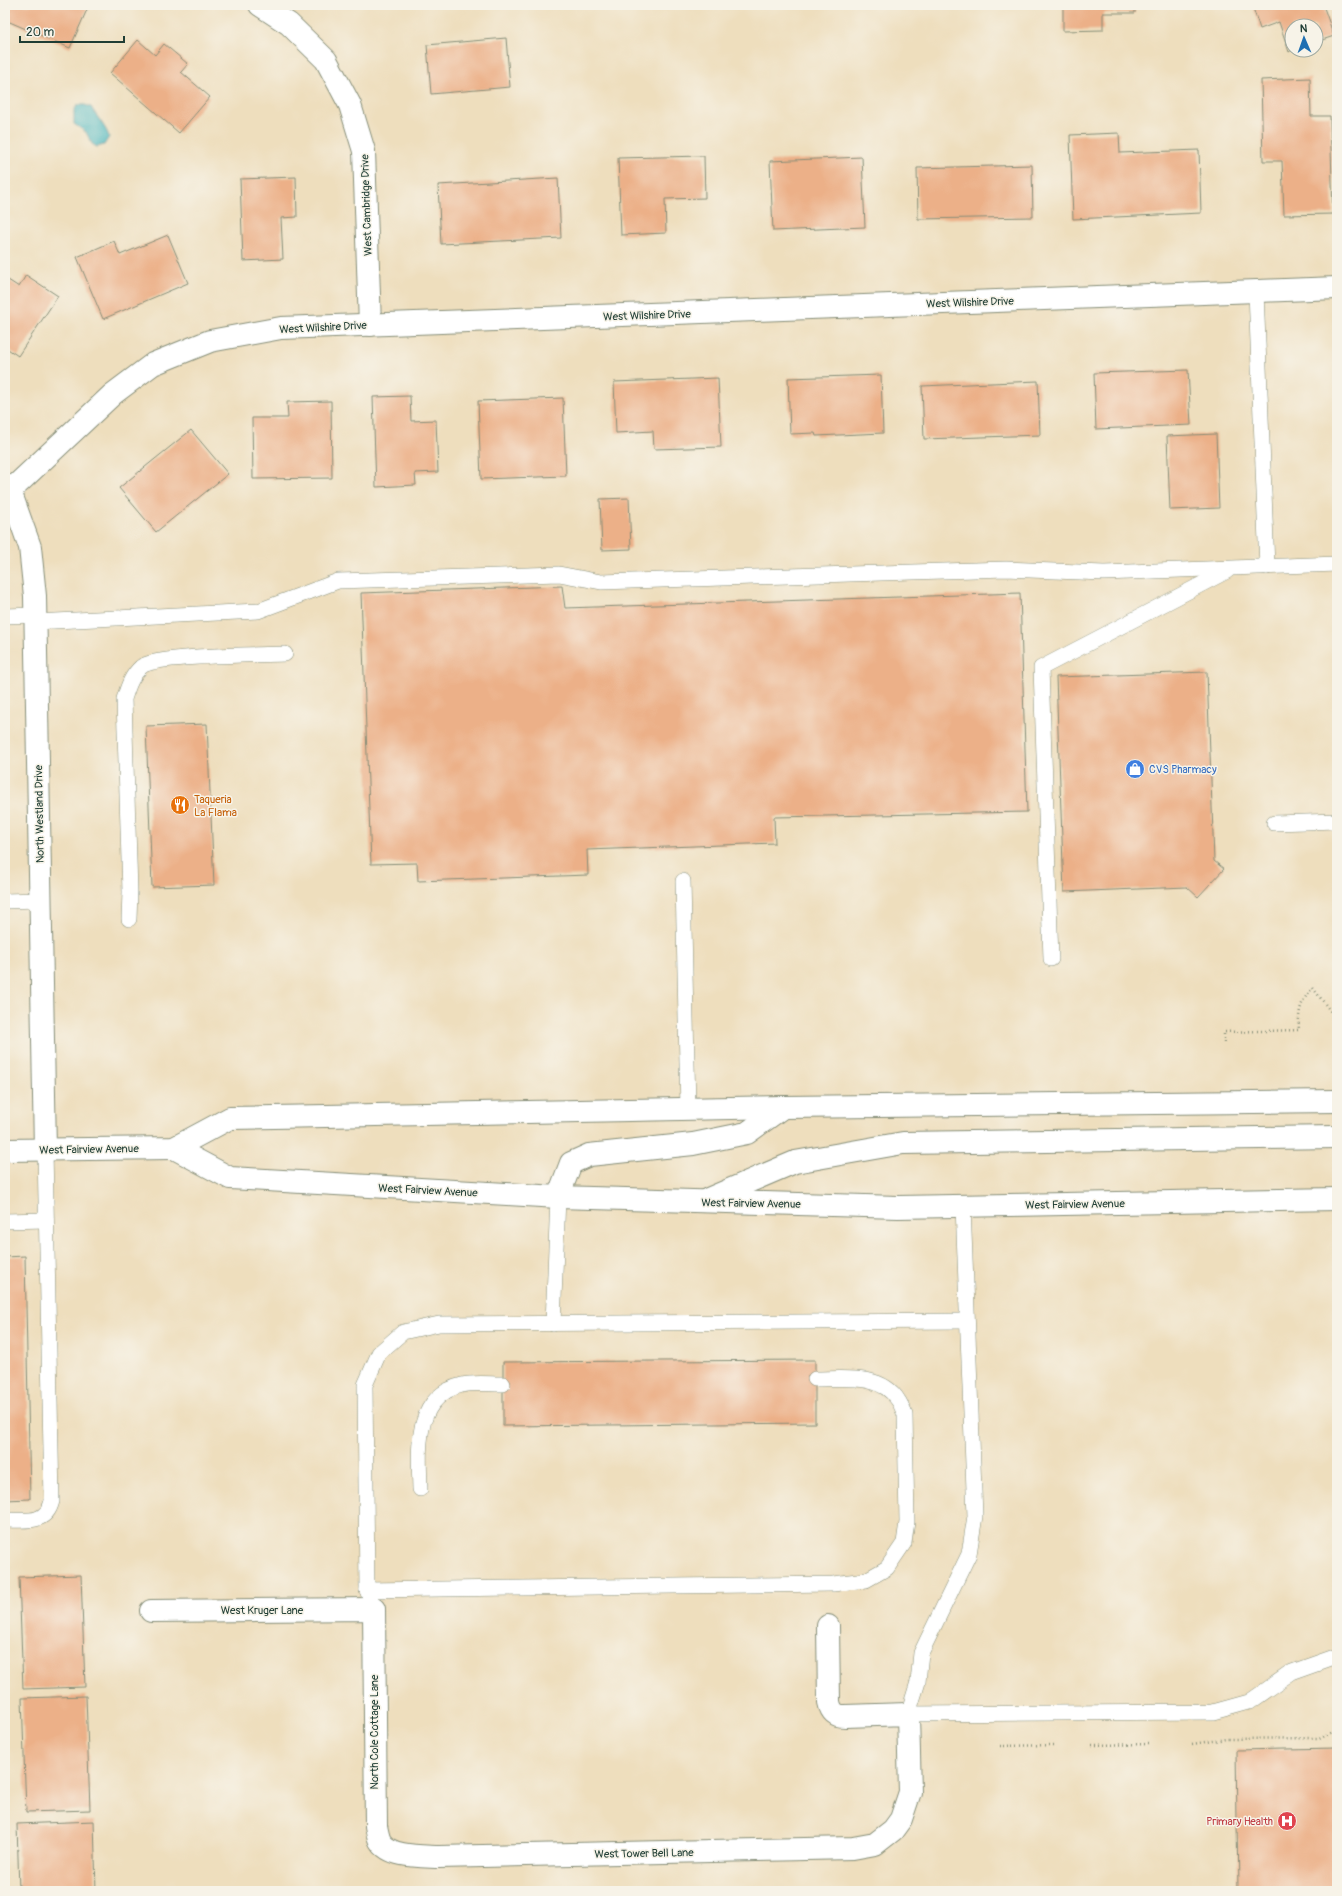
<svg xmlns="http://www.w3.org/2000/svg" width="1342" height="1896" viewBox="0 0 1342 1896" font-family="Pangolin,sans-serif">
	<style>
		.water { fill: #43b3bb; stroke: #317878 }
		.building { fill: #ecb088 }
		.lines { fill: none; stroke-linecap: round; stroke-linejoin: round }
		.service-casing { stroke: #868e78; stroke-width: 16 }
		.minor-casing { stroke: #868e78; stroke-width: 24 }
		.primary-casing { stroke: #868e78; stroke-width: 24 }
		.path { stroke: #868e78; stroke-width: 2.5; stroke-dasharray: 1 3; stroke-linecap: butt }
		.service { stroke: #fff; stroke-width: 15 }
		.minor { stroke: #fff; stroke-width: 22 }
		.primary { stroke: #fff; stroke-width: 22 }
		.labels { text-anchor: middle; stroke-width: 3; stroke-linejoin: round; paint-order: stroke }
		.street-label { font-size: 11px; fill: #1f3d34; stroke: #f7f3e8 }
		.shop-label { font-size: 11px; fill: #366cbe; stroke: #f7f3e8; text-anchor: start }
		.food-label { font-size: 11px; fill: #c56008; stroke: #f7f3e8; text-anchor: start }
		.health-label { font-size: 11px; fill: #be3a42; stroke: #f7f3e8; text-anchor: end }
	</style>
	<rect width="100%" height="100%" fill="#f7f3e8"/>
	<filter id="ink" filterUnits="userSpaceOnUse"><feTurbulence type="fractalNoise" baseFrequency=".025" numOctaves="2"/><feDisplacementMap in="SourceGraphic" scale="8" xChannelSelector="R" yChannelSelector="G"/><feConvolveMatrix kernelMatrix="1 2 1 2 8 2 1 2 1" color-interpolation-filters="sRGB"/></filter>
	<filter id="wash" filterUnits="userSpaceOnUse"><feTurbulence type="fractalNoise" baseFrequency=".012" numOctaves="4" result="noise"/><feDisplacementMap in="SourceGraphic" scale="16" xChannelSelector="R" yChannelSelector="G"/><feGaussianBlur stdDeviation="0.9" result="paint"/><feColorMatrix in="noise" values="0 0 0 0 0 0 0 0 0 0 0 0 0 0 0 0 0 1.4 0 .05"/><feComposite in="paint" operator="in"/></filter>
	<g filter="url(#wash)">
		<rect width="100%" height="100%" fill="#eedebd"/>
		<path class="water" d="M78 105H85L91 107C96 116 107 128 109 137L104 145 97 147 92 144 86 132 74 124V110Z"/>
		<g id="blocks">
			<g class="building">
				<polygon points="5,5 89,5 70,48 5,20"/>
				<polygon points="1063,5 1135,5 1135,13 1103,13 1103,30 1063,31"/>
				<polygon points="1252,5 1323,5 1334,36 1316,42 1316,26 1292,26 1292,50 1289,52 1279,22 1260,29"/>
				<polygon points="506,38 510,87 431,94 427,45"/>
				<polygon points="138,40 155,55 164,44 188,64 181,72 210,97 179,133 110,73"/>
				<polygon points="1310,78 1311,116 1330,116 1333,214 1284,215 1282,161 1263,161 1261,80"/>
				<polygon points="1119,133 1120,153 1199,150 1201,213 1073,219 1070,135"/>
				<polygon points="704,156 705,198 665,199 666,233 621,235 618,158"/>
				<polygon points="862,157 865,227 773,231 770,161"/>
				<polygon points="1032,165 1033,217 918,219 917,168"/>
				<polygon points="296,177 297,217 281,218 283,259 243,261 240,179"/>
				<polygon points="558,178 561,238 441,244 438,185"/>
				<polygon points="168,235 188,283 103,319 77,257 114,241 120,255"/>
				<polygon points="26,275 58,296 18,356 5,347 5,278 19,287"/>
				<polygon points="1188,370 1191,425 1096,429 1094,373"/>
				<polygon points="881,375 883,433 816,436 815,433 790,434 788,378"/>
				<polygon points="718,378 721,447 654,449 653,431 616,433 614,382"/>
				<polygon points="1038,381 1040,435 924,439 922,386"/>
				<polygon points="410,396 411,421 436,420 438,472 415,473 416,485 376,487 373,397"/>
				<polygon points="563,398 566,476 481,479 478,401"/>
				<polygon points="331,401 332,478 253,479 252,418 288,418 287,402"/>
				<polygon points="191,430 228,474 156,532 119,488"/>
				<polygon points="1216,434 1219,508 1170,510 1167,436"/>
				<polygon points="629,498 631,549 602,550 600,499"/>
				<polygon points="562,586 565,608 1020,593 1027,812 774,817 775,843 587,850 588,875 418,881 417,863 371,864 361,593"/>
				<polygon points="1207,672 1214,861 1224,869 1198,897 1187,887 1064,892 1056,677"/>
				<polygon points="207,724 214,885 152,887 146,726"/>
				<polygon points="25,1256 30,1499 5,1500 5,1257"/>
				<polygon points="815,1360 815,1423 503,1426 503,1362"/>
				<polygon points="81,1575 85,1687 23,1689 19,1577"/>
				<polygon points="86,1696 90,1810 26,1812 22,1698"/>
				<polygon points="1337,1748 1337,1891 1238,1891 1236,1750"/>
				<polygon points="94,1821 96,1891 19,1891 17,1824"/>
			</g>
		</g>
	</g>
	<g filter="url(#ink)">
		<use href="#blocks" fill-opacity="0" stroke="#868e78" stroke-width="1"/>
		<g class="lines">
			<g class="service-casing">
				<g id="service">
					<polyline points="1256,292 1267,567"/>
					<polyline points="5,616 35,615"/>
					<polyline points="35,622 258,611 338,581 559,574 601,582 1006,569 1104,573 1337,564"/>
					<polyline points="1274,823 1337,821"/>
					<polyline points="683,881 688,1109"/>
					<polyline points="5,901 40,900"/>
					<path d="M129 919 130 892 124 699C128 687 131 676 141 667 155 655 261 655 285 654"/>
					<polyline points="1051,959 1041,668 1227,571"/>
					<polyline points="963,1206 975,1516 969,1554 921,1653 918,1682 908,1714 1213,1712 1249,1702 1292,1672 1337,1656"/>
					<polyline points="5,1221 46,1220"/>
					<polyline points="553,1324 558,1197"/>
					<path d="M420 1489C419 1450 413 1397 462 1385 474 1382 490 1384 503 1384"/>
					<path d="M5 1520C25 1520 46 1525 52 1501L45 1150"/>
					<path d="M367 1590 833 1584 866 1580 887 1568 904 1543 907 1522 905 1415C903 1410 901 1404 898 1400 881 1373 843 1379 815 1379"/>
					<polyline points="374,1609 367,1590 365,1385 379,1353 403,1332 439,1324 967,1321"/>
				</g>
			</g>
			<g class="minor-casing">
				<g id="minor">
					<polyline points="260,5 289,24 326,60 350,105 364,151 370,325"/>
					<polyline points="5,485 10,491 30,547 35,596 45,1150"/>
					<polyline points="10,491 113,394 153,364 210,341 281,328 1337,288"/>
					<path d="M151 1611 374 1609 376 1826C377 1831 378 1837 380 1841 390 1858 422 1856 439 1857L853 1848 875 1844 893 1830 901 1819 910 1792 908 1714 845 1716C836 1716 831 1712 829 1702L828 1626"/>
				</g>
			</g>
			<g class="primary-casing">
				<g id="primary">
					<polyline points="174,1148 230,1178 558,1197 898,1207 1337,1199"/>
					<polyline points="5,1150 174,1148 230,1118 783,1107 1337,1101"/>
					<polyline points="558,1197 571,1163 589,1155 693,1144 747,1133 783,1107"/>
					<polyline points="708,1199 795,1162 903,1143 1337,1137"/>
				</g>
			</g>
			<g class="path">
				<path d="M1224 1043V1032L1299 1030C1298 1012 1300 1001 1313 988L1337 1020"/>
				<polyline points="1192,1744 1226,1739 1319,1738 1337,1729"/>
				<polyline points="1092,1745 1152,1744"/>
				<polyline points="1000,1746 1054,1745"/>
			</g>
			<use href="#service" class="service"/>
			<use href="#minor" class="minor"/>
			<use href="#primary" class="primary"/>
		</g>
	</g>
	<defs>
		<g id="shop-disc" transform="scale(1)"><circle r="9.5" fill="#3f7fe0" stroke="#f7f3e8"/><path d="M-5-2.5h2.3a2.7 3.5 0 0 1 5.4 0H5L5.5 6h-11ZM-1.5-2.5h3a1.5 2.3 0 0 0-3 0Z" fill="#fff"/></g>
		<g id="restaurant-disc" transform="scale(1)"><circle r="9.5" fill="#e8710a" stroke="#f7f3e8"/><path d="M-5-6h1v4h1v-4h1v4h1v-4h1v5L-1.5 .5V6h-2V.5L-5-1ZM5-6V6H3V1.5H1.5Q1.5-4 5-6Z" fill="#fff"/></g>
		<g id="hospital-disc" transform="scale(1)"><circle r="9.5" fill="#e0444e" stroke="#f7f3e8"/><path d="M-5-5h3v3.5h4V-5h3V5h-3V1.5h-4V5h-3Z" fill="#fff"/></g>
	</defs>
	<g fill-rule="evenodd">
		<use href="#shop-disc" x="1135" y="769"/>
		<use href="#restaurant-disc" x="180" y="805"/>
		<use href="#hospital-disc" x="1287" y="1821"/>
	</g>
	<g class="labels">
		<g class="street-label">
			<text transform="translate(366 205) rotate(-92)" y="4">West Cambridge Drive</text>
			<text transform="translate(970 302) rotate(-2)" y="4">West Wilshire Drive</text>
			<text transform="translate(647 315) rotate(-2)" y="4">West Wilshire Drive</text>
			<text transform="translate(323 327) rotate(-3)" y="4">West Wilshire Drive</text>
			<text transform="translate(39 814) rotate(-91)" y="4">North Westland Drive</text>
			<text transform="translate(89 1149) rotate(-1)" y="4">West Fairview Avenue</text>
			<text transform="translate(428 1190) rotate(3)" y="4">West Fairview Avenue</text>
			<text transform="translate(751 1203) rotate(1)" y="4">West Fairview Avenue</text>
			<text transform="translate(1075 1204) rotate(-1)" y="4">West Fairview Avenue</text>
			<text x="262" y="1614">West Kruger Lane</text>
			<text transform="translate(374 1732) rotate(-90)" y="4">North Cole Cottage Lane</text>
			<text transform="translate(644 1853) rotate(-1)" y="4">West Tower Bell Lane</text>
		</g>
		<g class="shop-label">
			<text x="1149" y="773">CVS Pharmacy</text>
		</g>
		<g class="food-label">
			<text x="194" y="803">Taqueria<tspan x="194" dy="13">La Flama</tspan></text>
		</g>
		<g class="health-label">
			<text x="1273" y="1825">Primary Health</text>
		</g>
	</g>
	<rect width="1342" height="1896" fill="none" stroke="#f7f3e8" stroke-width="20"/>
	<g transform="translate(1304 38) rotate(358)"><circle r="19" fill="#f7f3e8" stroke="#a1aaa0"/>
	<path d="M0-3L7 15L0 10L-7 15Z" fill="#1f6fb2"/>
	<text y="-6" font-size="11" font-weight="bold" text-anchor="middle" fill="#1f3d34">N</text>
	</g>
	<path d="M20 36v6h104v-6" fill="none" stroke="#1f3d34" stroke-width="2"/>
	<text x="26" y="36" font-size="12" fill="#1f3d34" stroke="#f7f3e8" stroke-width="3" paint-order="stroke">20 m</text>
</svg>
